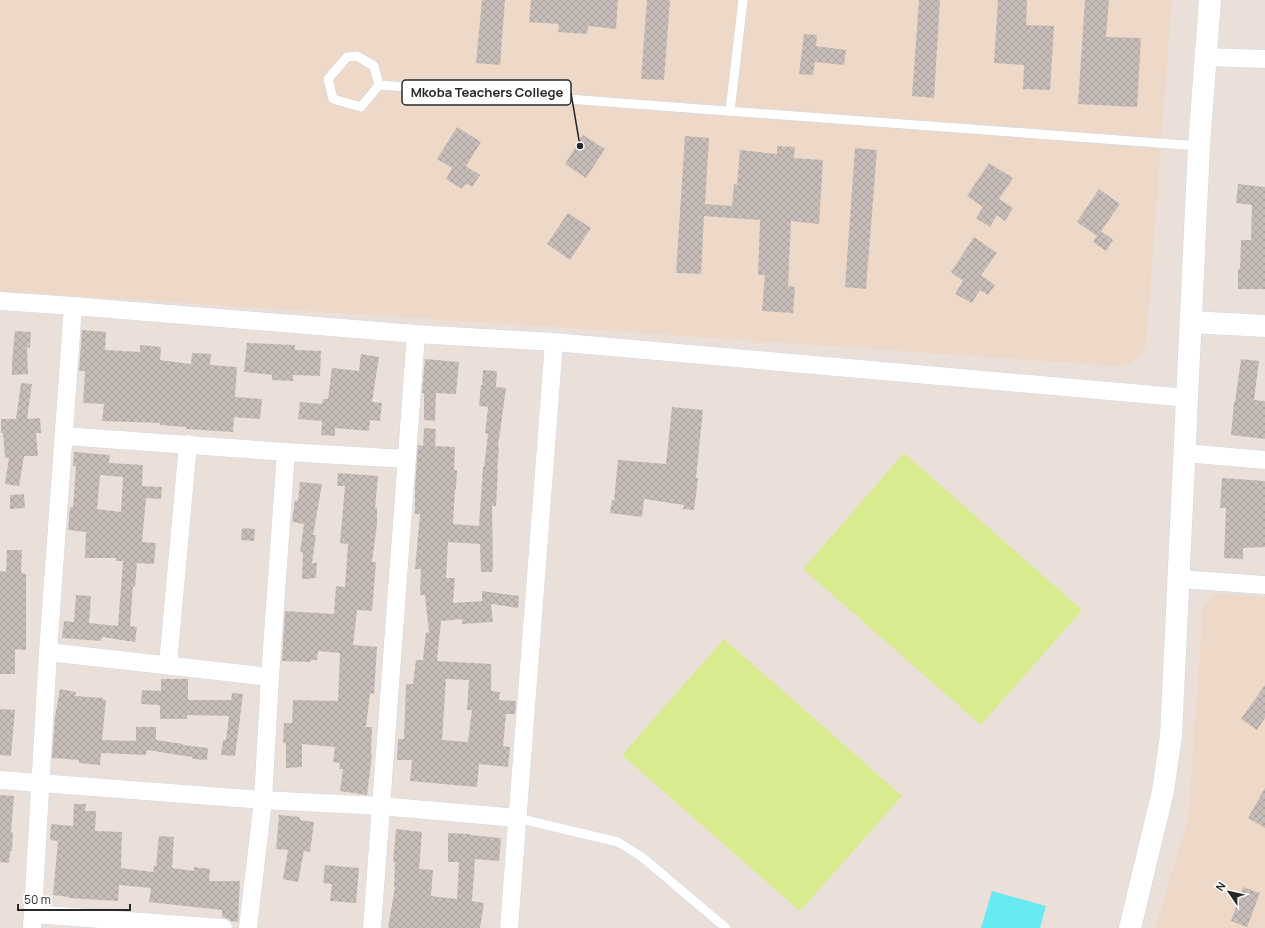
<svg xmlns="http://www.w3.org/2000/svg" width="1265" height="928" viewBox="0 0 1265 928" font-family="Manrope,sans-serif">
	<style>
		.education { fill: #eed9c8 }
		.pitch { fill: #d8eb8f }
		.water { fill: #69eaf1 }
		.building { fill: url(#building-cross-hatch); fill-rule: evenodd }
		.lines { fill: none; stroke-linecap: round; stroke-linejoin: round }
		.service-casing { stroke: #cfd6e2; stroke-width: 10 }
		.minor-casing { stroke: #cfd6e2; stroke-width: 19 }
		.tertiary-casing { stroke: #cfd6e2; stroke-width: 23 }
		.service { stroke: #fff; stroke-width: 9 }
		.minor { stroke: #fff; stroke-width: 18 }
		.tertiary { stroke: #fff; stroke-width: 22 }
		.leader { fill: none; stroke: #282828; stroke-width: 1.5 }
		.callout-dot { fill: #282828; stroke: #fff; stroke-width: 1.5 }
		.callout { fill: #fff; stroke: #282828; stroke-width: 1.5 }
		.callout-label { font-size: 13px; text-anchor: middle; font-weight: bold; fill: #282828 }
	</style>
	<defs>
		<pattern id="building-cross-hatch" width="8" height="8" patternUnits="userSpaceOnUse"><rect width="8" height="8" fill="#c6bdb9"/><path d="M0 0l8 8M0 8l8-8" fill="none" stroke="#aaa29f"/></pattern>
	</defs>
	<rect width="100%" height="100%" fill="#ebe0d9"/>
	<g class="education">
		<polygon points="0,0 1172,0 1146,346 1142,354 1136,359 1129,364 1114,366 568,328 0,291"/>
		<polygon points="1214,593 1265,597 1265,928 1155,928 1188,820 1203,609"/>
	</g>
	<g class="pitch">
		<polygon points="904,453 1082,610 981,725 803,569"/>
		<polygon points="724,639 902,796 800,911 622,755"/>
	</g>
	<polygon class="water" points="992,891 1046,906 1040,928 981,928"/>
	<g class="building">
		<polygon points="482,0 505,0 500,65 476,63"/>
		<polygon points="531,0 618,0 616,29 588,26 587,34 558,32 559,24 529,22"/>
		<polygon points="647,0 670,0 664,80 641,79"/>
		<polygon points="919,0 940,0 934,98 912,96"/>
		<polygon points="998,0 1027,0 1026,25 1054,26 1050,90 1023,89 1024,65 994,63"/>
		<polygon points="1085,0 1109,0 1106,37 1141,38 1137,107 1078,104"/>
		<polygon points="804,34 817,35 816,46 846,50 844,65 815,62 813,75 799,74"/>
		<polygon points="457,127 481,142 466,166 480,175 472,187 466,183 462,189 446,179 452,168 437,159"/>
		<polygon points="583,135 605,149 586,178 565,164"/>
		<polygon points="685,136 709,138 705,204 732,206 734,184 737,185 740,150 777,154 777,146 795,147 794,158 823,160 819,224 791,221 788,286 795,287 793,313 762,311 765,275 758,275 760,220 704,216 701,274 676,273"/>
		<polygon points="855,148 877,150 866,289 845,287"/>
		<polygon points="989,163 1013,178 999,199 1013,208 1005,221 997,215 990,227 976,218 983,207 967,196"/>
		<polygon points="1238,184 1265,187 1265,289 1238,289 1238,269 1240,269 1241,240 1251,240 1252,205 1236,203"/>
		<polygon points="1099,189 1120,204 1101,231 1113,240 1106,251 1093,242 1097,236 1077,222"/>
		<polygon points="568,213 591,228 570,260 547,244"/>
		<polygon points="974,237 997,253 981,275 995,285 988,295 980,290 972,303 955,294 963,281 951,272"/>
		<polygon points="82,330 106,332 105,350 140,352 140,345 161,347 160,360 191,364 192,353 211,354 210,365 237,367 235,397 262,399 260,419 234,417 233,432 186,429 186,427 160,425 160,423 102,421 104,404 83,403 85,371 79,371"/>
		<polygon points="15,331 31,332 30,348 27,347 28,374 12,375 12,362"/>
		<polygon points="247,343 295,345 295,350 321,351 320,376 293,375 293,381 272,380 272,375 244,372"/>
		<polygon points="361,354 379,357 372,402 382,403 380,421 370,420 369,431 335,428 335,436 321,435 322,421 298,419 300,402 322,404 323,399 328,399 332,368 359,371"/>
		<polygon points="425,359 459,362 456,394 436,393 435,421 424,420 424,393 422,393"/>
		<polygon points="1241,359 1259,361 1254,400 1265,401 1265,439 1231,435 1234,402 1235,402"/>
		<path d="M483 370 497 371 496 387 506 388 498 446 499 447 497 468H498L496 506H492L493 569 492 572H481L480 544 448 542 446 578H455L453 603 482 601V591L519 596 518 608 491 604 493 622 462 624V619L441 621 437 661 491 664V691L500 692 499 700 516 701 515 714H506L503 746 510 747 508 767 479 764 477 787 410 781 412 760H397L398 739H404L406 684H413L416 660H423L426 632 429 633 425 595H420L421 569H415L420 514H415V488L418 445 423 446 424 428 436 429 435 446 455 447 454 470H457L456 489H455L453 524 479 526 483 467H484L488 434 485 433 488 407 479 406 481 385H482ZM446 679 469 680 467 710H472L468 742 442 740Z"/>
		<polygon points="21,383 32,384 27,419 40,418 41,433 36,433 38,456 24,456 19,486 5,484 9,457 5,458 3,433 1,433 1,419 16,419"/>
		<polygon points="672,407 703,410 696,478 698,478 694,510 683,509 684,505 644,499 642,517 610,513 612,500 614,501 618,460 666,464"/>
		<path d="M74 452 110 455 109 463 143 465 142 486 162 487 161 499 146 498 142 542 156 543 154 564 137 563 135 587 133 586 130 626 137 627 135 642 102 637 101 641 62 638 64 621 74 622 76 595 91 596 89 623 118 626 123 561H116V558H85L86 532 68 530 70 507H73L76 466H73ZM100 475 123 477 121 512 97 509Z"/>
		<polygon points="338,473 378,476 375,508 377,508 377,524 372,562 376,562 372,611 357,610 353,645 377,647 374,694 370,693 366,727 372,727 371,755 372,755 367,795 340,791 343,769 339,769 340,763 333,762 335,747 302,744 302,767 286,768 286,743 283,743 284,723 292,723 293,700 338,701 340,653 318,651 317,660 311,660 310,662 282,661 285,611 334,614 336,586 345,587 348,544 340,543 345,486 337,486"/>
		<polygon points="1222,478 1265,481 1265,547 1243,548 1243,559 1224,558 1226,508 1220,508"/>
		<polygon points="300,482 322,484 313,535 316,535 312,563 317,563 316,578 310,578 310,579 302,579 303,552 300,552 304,524 292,522 295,500 298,501"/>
		<polygon points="24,494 25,508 10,509 10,495"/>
		<polygon points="242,528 255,529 254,541 241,540"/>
		<polygon points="7,550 22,550 21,573 26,574 26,650 15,649 15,674 0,674 0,571 6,572"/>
		<polygon points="161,679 188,679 188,700 231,700 232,693 243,694 235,756 221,755 223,740 226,740 229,716 187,715 187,719 160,719 160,705 141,704 142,690 161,691"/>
		<polygon points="1265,685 1265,718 1257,730 1241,719"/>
		<polygon points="60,689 76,692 75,696 103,698 103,700 106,700 102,740 136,741 136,727 156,727 156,740 183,744 183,745 208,748 207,760 192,759 192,757 147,750 146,755 101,753 100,765 79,763 79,760 52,758 55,717"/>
		<polygon points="0,709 15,710 11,756 0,755"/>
		<polygon points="1265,788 1265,828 1248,818"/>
		<polygon points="0,795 14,796 11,832 13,832 12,851 10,851 9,863 0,862"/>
		<polygon points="74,804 86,804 85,811 96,811 95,831 122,832 121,868 153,872 154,866 156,866 159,836 174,837 172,868 194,871 194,867 210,869 209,881 240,881 238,922 231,921 229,919 222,917 222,910 149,902 151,888 119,885 118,901 69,898 69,897 53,895 58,841 50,840 51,824 73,826"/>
		<polygon points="279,815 300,817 300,820 314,822 310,852 304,851 298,882 283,879 288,850 276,849"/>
		<polygon points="396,829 422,832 419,869 433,870 431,896 457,899 459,862 448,862 448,833 470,834 470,835 501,838 499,861 475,859 472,901 484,903 480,928 388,928 395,887 394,887 395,862 393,862"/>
		<polygon points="325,865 359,868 356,903 330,901 332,884 323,883"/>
		<polygon points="1243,887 1260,893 1247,927 1231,921"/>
	</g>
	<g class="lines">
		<g class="service-casing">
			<g id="service">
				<polygon points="357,56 374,66 379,85 361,107 333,99 328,79 347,57"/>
				<polyline points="379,85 1199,146"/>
				<polyline points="730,111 743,0"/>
				<polyline points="517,818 618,842 642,857 726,928"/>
			</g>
		</g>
		<g class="minor-casing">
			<g id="minor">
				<polyline points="1206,57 1265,59"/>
				<polyline points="0,301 73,306 416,334 554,342 1188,398"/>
				<polyline points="64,436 286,452 407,459"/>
				<polyline points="1185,453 1265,460"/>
				<polyline points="1179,579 1265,585"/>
				<polyline points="48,652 270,677"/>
				<polyline points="168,664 188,444"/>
				<polyline points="0,780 263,800 380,806 517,818"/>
				<polyline points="33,914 223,928"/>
				<polyline points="32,928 48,652 73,306"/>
				<polyline points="248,928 263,800 270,677 286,452"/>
				<polyline points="372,928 416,334"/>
				<polyline points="509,928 554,342"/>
			</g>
		</g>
		<g class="tertiary-casing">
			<g id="tertiary">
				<polyline points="1191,322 1265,326"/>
				<polyline points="1130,928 1163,791 1171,736 1199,146 1210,0"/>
			</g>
		</g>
		<use href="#service" class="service"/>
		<use href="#minor" class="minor"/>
		<use href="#tertiary" class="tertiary"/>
	</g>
	<path class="leader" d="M580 146L571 93"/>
	<circle class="callout-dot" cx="580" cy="146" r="4"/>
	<rect class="callout" x="402" y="80" width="169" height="25" rx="4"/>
	<g class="callout-label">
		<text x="487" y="97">Mkoba Teachers College</text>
	</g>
	<g transform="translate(1229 892) rotate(304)" stroke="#ffffff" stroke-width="3" paint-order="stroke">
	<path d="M0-3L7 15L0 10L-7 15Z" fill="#282828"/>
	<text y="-6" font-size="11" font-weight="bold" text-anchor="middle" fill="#282828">N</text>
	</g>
	<path d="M18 904v6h112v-6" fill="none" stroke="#282828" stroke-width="2"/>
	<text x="24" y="904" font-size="12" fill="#282828" stroke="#ffffff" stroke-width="3" paint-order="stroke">50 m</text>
</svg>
